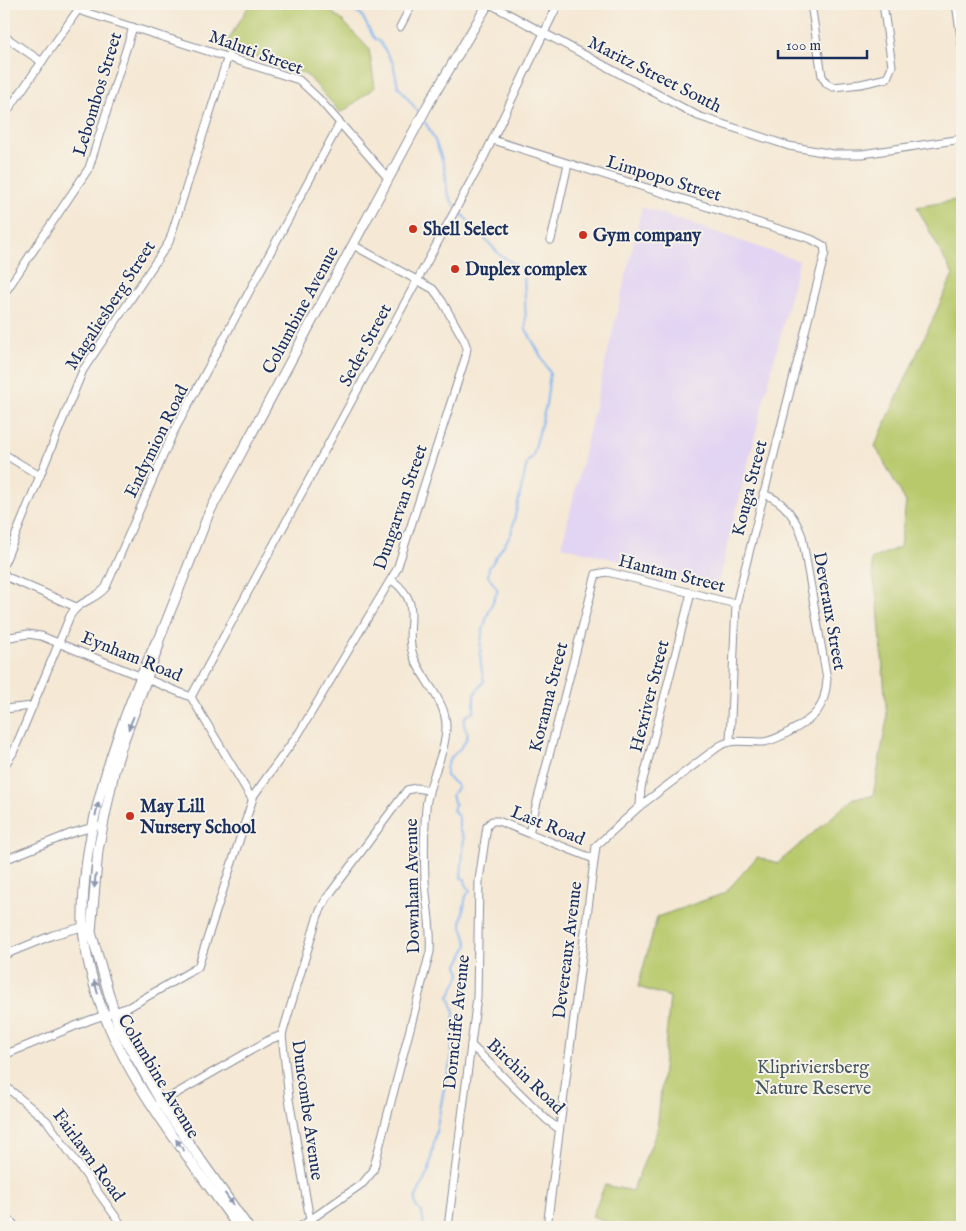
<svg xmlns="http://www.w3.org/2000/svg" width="966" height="1231" viewBox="0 0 966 1231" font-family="'IM FELL English',serif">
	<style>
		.built { fill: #e2d4f3 }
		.green { fill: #b8c96c; stroke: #6a7c65 }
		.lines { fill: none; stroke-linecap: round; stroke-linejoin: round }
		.stream { stroke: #84b8f2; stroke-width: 2 }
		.minor-casing { stroke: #888c99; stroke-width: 9 }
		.major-casing { stroke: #888c99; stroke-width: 11 }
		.minor { stroke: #fff; stroke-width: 7 }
		.major { stroke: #fff; stroke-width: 9 }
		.oneway { fill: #8d97ae }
		.poi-dot { fill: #c8321e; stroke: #f7f3e8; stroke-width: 2 }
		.labels { text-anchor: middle; stroke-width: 4; stroke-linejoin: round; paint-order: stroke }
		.street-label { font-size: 18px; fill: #1b2f5e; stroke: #f7f3e8 }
		.poi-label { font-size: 18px; font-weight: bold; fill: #1b2f5e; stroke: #f7f3e8; text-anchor: start }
		.park-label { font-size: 18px; fill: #425662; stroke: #f7f3e8 }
	</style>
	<rect width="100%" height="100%" fill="#f7f3e8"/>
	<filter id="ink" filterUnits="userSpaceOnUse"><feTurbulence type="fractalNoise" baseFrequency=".02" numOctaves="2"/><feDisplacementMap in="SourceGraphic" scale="10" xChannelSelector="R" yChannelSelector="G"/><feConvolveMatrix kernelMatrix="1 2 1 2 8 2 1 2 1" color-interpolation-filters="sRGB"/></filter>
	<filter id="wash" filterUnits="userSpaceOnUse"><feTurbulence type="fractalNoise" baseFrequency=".0096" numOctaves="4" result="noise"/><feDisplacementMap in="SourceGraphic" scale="20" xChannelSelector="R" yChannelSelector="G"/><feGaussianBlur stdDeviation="1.12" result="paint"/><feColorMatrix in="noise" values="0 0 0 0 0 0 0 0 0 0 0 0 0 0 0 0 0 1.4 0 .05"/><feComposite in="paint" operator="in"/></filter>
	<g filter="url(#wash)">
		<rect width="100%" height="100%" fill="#f5e8d4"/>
		<polygon class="built" points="642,207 799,261 717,587 562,546"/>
		<g class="green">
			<polygon points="250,4 321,4 343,21 369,49 375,87 344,111 340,112 309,77 295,69 224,47"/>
			<polygon points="962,199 962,1227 618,1227 592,1216 605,1185 632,1191 657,1131 670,997 638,987 657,917 725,893 757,857 778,863 854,798 873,796 887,719 878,606 871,559 900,547 906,502 875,446 953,275 917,207"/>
		</g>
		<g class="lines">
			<g class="stream">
				<polyline points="337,4 361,14 374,38 380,42 393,63 398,86 419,113"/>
				<path d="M423 119C433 134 439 148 444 166 448 182 443 191 455 206"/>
				<path d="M424 1227 422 1212 416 1207 415 1199 429 1170 445 1083 451 1060 454 1010 449 997 460 975 458 965 468 945 461 923 466 896 470 890 466 886 465 879 461 878 464 838 459 829V818L453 810 455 805 452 795 458 786 446 776C444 754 463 754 468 734L464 725 465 717 474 711V695L484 681C475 645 483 623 498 590L488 576 489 568 511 534 527 463 533 456 546 405 550 373 526 329 524 270 500 255 458 210"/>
			</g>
		</g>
	</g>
	<g filter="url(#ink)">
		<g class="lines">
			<g class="minor-casing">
				<g id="minor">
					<polyline points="490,4 698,116 789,146 833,154 862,154 962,139"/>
					<polyline points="811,4 822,76 827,84 833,87 861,84 887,78 892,66 883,4"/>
					<polyline points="956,4 962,44"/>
					<polyline points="78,10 299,80 318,98 388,178"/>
					<polyline points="400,27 412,4"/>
					<polyline points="4,36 42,62"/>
					<polyline points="4,116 82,4"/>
					<polyline points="493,140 811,239 824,246 825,253 736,604 730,741"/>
					<polyline points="551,240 568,164"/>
					<polyline points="4,294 89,168 133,27"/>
					<polyline points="4,454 40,476"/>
					<polyline points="4,564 83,370 169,242 228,56"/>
					<polyline points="4,573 7,577 76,607"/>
					<polyline points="4,638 28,634 41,636 191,697 252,799"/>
					<polyline points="191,697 484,157 558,4"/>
					<polyline points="4,709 33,706"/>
					<path d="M4 766 13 753 70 616C78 601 96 600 106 587L173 433 340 123"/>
					<polyline points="640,806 641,788 691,593"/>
					<polyline points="529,833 596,574 607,572 736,604"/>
					<polyline points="4,860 72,833 97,826"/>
					<polyline points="4,955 53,935 86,926"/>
					<polyline points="471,1045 547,1120 559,1129"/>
					<polyline points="4,1055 90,1020 129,1007 198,967 254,795 299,733 397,569 465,359 467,348 464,340 442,301 433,289 353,245"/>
					<polyline points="4,1085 47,1121 123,1227"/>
					<polyline points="158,1104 269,1040 282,1035"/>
					<polyline points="4,1214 16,1227"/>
					<polyline points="310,1220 289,1099 282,1035 318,915 326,899 407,790 416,788 428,790"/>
					<path d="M300 1227 363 1183 373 1171 430 952C432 927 426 904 425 880 424 856 424 832 426 808 428 780 446 755 446 727 447 701 421 679 413 655 403 624 425 605 392 580"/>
					<polyline points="448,1227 477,997 479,880 487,826 492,821 498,821 594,859"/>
					<path d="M547 1227 596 846 640 806 718 747C733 737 747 743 763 742 773 741 781 736 789 732 815 718 825 709 827 679L802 536C795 517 784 500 763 494"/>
				</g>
			</g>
			<g class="major-casing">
				<g id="major">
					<polyline points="159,645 121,748 114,772 98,850 91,932 119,1029 165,1109 248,1227"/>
					<path d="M238 1227C191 1160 136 1094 105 1017 95 992 84 952 83 925 81 828 117 729 156 642L159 640 209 513 429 103 488 4"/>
				</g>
			</g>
			<use href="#minor" class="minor"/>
			<use href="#major" class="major"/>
		</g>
		<defs><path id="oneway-solid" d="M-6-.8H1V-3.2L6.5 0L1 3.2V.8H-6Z" transform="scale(1.25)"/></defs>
		<g class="oneway">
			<use href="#oneway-solid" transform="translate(131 723) rotate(112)"/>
			<use href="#oneway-solid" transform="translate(97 809) rotate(-77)"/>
			<use href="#oneway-solid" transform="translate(95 881) rotate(96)"/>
			<use href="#oneway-solid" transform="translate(96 987) rotate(-105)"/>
			<use href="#oneway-solid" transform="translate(180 1145) rotate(-126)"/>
			<use href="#oneway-solid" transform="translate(229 1199) rotate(54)"/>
		</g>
	</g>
	<g class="poi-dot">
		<circle cx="413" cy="229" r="5"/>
		<circle cx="583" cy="235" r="5"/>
		<circle cx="455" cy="269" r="5"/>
		<circle cx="130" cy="816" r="5"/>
	</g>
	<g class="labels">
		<g class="street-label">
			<text transform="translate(256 52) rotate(20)" y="6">Maluti Street</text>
			<text transform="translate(655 74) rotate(27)" y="6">Maritz Street South</text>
			<text transform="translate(97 94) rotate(-73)" y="6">Lebombos Street</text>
			<text transform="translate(664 178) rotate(17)" y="6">Limpopo Street</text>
			<text transform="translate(110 305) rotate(-57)" y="6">Magaliesberg Street</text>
			<text transform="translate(300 310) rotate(-62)" y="6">Columbine Avenue</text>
			<text transform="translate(365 345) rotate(-62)" y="6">Seder Street</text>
			<text transform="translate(156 441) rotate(-64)" y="6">Endymion Road</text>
			<text transform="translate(749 488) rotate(-76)" y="6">Kouga Street</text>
			<text transform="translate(400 507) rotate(-71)" y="6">Dungarvan Street</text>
			<text transform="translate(672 573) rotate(14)" y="6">Hantam Street</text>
			<text transform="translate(830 611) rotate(80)" y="6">Deveraux Street</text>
			<text transform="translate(132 656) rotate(22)" y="6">Eynham Road</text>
			<text transform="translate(649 696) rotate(-76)" y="6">Hexriver Street</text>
			<text transform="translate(548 697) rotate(-76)" y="6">Koranna Street</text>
			<text transform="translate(548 825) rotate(22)" y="6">Last Road</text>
			<text transform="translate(412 886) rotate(-91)" y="6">Downham Avenue</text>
			<text transform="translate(567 950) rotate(-83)" y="6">Devereaux Avenue</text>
			<text transform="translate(456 1022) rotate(-84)" y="6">Dorncliffe Avenue</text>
			<text transform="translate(159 1076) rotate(59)" y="6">Columbine Avenue</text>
			<text transform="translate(526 1076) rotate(44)" y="6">Birchin Road</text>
			<text transform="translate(308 1110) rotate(82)" y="6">Duncombe Avenue</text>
			<text transform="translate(89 1155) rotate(54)" y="6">Fairlawn Road</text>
		</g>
		<g class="poi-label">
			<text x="423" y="235">Shell Select</text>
			<text x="593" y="241">Gym company</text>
			<text x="465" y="275">Duplex complex</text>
			<text x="140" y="812">May Lill<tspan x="140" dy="21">Nursery School</tspan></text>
		</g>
		<g class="park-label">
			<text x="813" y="1073">Klipriviersberg<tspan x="813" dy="21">Nature Reserve</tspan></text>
		</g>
	</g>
	<rect width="966" height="1231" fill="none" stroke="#f7f3e8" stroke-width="20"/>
	<path d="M778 50v8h89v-8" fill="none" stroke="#1b2f5e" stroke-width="2.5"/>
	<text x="786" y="50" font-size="15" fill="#1b2f5e" stroke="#f7f3e8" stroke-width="4" paint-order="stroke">100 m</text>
</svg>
